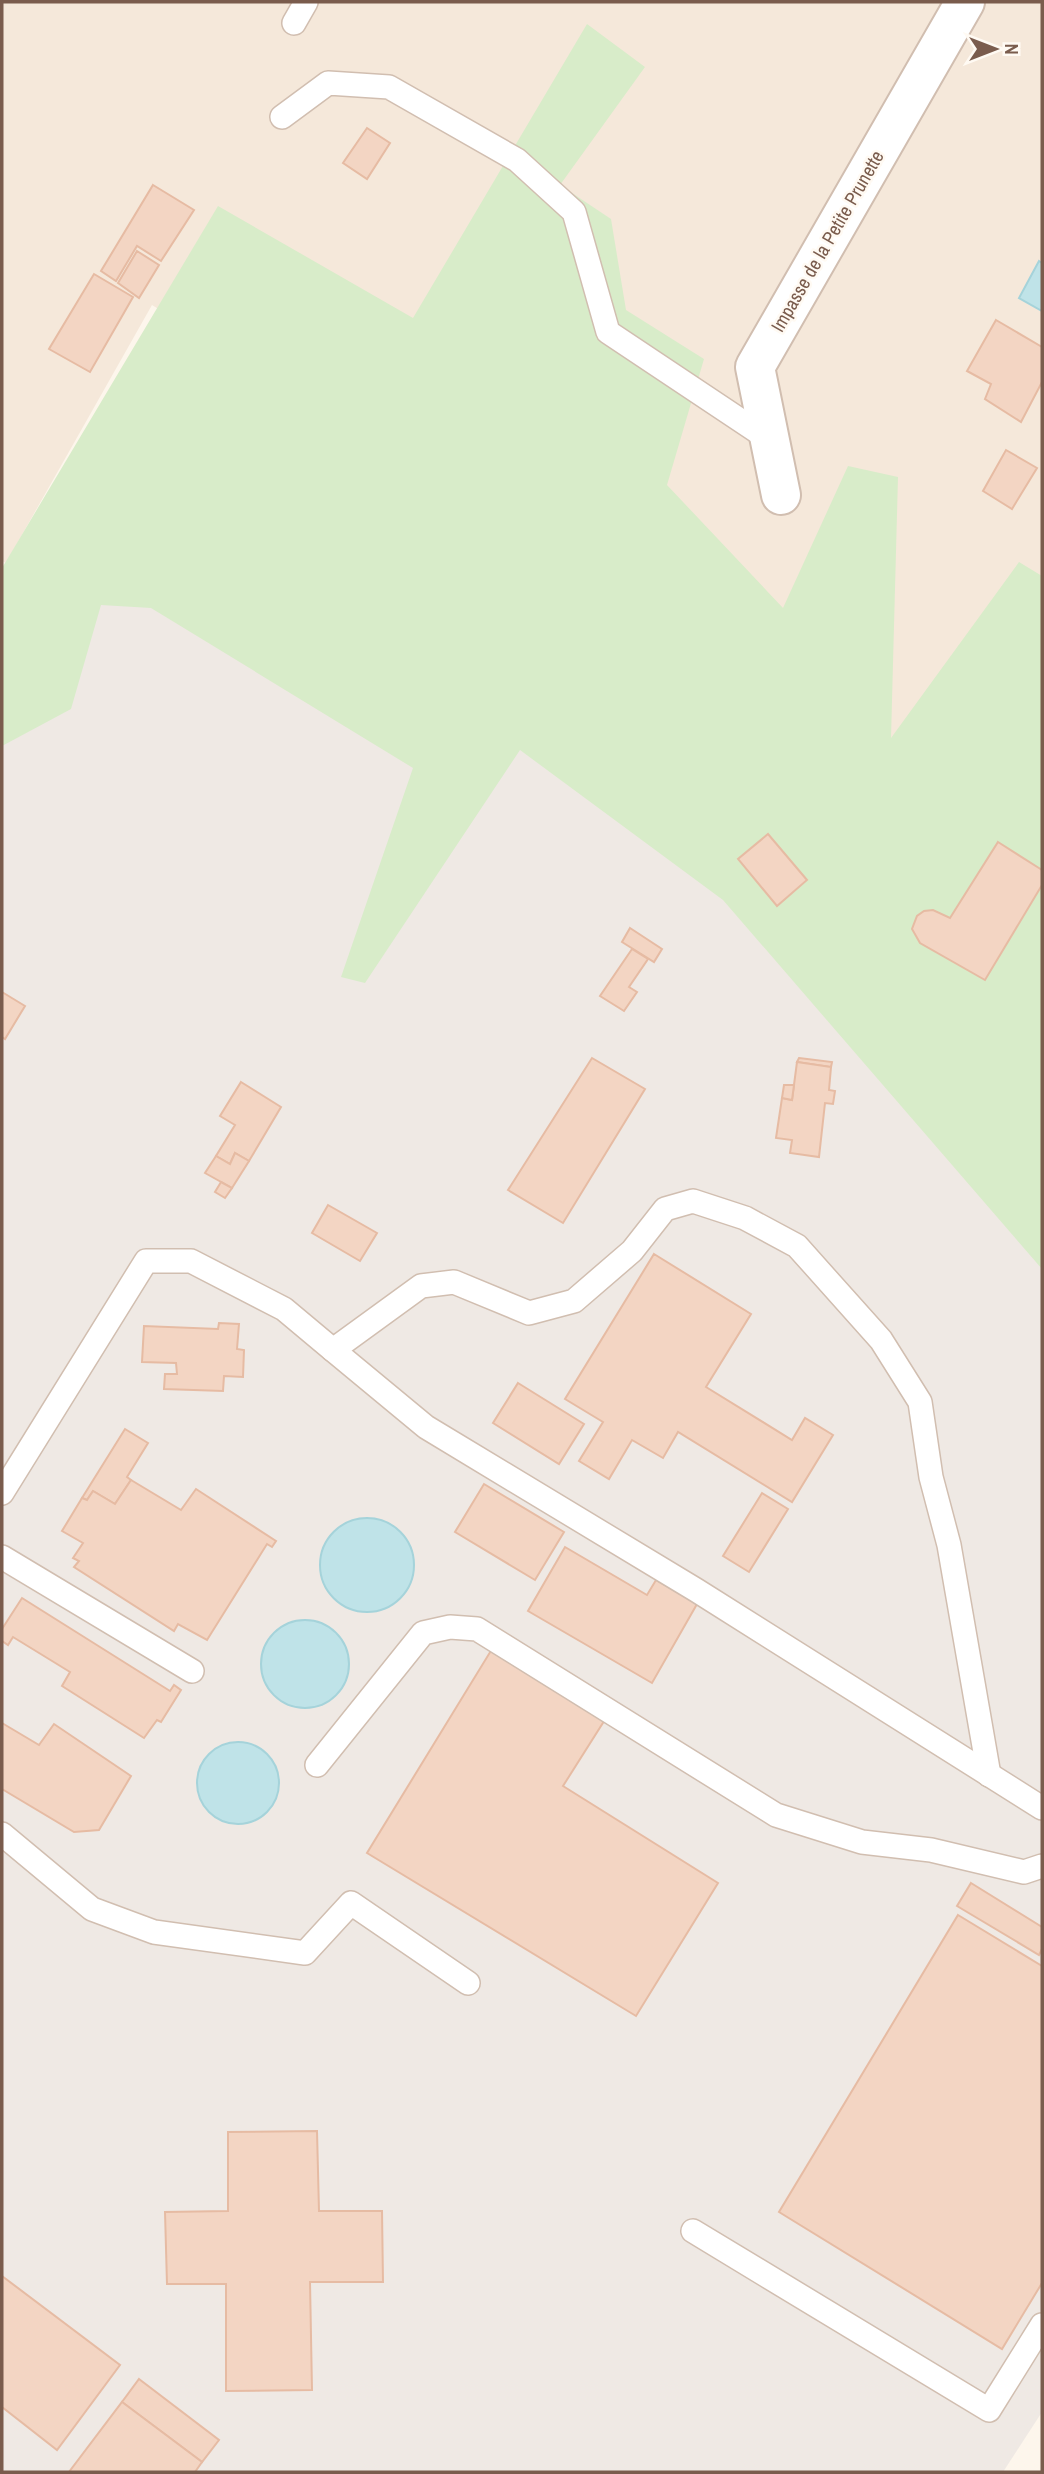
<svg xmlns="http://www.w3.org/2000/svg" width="1044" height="2474" viewBox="0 0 1044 2474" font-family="'Archivo Narrow',sans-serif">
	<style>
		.residential { fill: #f5e8da }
		.industrial { fill: #efe9e4 }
		.green { fill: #d8ecc9 }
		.water { fill: #bfe3e8; stroke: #a5d3da; stroke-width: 2 }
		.building { fill: #f3d5c3; stroke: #e6bba3; stroke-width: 2 }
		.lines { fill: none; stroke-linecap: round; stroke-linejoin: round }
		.lane-casing { stroke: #d1beb0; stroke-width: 26 }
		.street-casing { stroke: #d1beb0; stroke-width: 42 }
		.lane { stroke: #fff; stroke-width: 23 }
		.street { stroke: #fff; stroke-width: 38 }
		.labels { text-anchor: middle; stroke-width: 5; stroke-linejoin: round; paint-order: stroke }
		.street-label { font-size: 19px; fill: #7a5c4d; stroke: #fffaf3 }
	</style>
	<rect width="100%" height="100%" fill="#fdf6ec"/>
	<polygon class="residential" points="2,2 1042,2 1042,887 607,593 152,305 6,563 2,561"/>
	<polygon class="industrial" points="148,329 1042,1197 1042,2412 1003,2472 2,2472 2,569"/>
	<polygon class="green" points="587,24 645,67 560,185 611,219 626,310 704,359 667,485 783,608 848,466 898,477 891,738 1019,562 1042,576 1042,1269 723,900 520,750 365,983 341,977 413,768 151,608 101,605 71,709 2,746 2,568 218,206 413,318"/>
	<g class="water">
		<polygon points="1039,261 1042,263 1042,311 1019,298"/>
		<circle cx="367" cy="1565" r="47"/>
		<circle cx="305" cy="1664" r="44"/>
		<circle cx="238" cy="1783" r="41"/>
	</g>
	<g class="building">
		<polygon points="367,128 390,143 367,179 343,163"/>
		<polygon points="153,185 194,210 161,261 137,246 116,281 101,271"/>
		<polygon points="137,251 159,265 139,298 118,283"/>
		<polygon points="94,274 133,297 90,372 49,349"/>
		<polygon points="996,320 1042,347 1042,382 1021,422 985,399 991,384 967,371"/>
		<polygon points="1006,450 1037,468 1012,509 983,491"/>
		<polygon points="768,834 807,880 777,906 738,859"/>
		<polygon points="998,842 1042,870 1042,885 985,980 920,943 912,929 917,916 924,911 933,910 950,918"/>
		<polygon points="630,928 662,949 654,962 622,942"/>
		<polygon points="632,949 648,959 629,987 637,992 624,1011 600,996"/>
		<polygon points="2,992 25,1006 5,1039 2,1037"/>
		<polygon points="592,1058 645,1089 563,1223 508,1190"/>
		<polygon points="799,1058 832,1062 831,1067 797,1062"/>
		<polygon points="797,1062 831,1067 829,1090 835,1091 833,1104 825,1103 819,1157 790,1153 792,1140 776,1138 782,1098 792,1100"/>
		<polygon points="241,1082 281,1107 249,1161 235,1153 230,1164 216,1156 235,1125 220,1116"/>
		<polygon points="784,1085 794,1085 792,1100 782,1098"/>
		<polygon points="235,1153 249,1161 232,1188 205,1173 216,1156 230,1164"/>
		<polygon points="221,1182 232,1188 225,1198 215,1192"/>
		<polygon points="328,1205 377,1233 360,1261 312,1233"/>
		<polygon points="654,1254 751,1314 706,1387 792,1440 805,1418 833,1435 792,1502 678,1432 663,1458 632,1440 609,1479 579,1461 603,1422 565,1399"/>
		<polygon points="219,1323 239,1324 237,1349 244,1350 243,1377 224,1376 223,1391 164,1389 165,1374 177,1374 176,1363 142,1362 144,1326 218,1329"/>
		<polygon points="518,1383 584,1424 559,1464 493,1423"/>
		<polygon points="125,1429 148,1443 127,1477 131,1480 115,1504 93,1491 87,1500 82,1498"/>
		<polygon points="131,1480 181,1510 196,1489 276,1541 272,1547 267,1544 207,1640 178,1624 174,1631 74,1567 79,1561 73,1558 83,1543 62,1531 82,1498 87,1500 93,1491 115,1504"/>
		<polygon points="484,1484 564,1532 535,1580 455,1532"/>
		<polygon points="762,1493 788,1509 749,1572 723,1556"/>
		<polygon points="565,1547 647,1595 656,1580 697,1604 652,1683 528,1611"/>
		<polygon points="22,1598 170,1691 174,1685 181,1690 161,1722 157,1720 144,1738 62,1686 70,1672 13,1637 8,1645 2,1641 2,1629"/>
		<polygon points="492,1649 606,1718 563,1786 718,1883 636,2016 367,1853"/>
		<polygon points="2,1723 39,1745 54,1724 131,1776 99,1830 74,1832 2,1789"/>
		<polygon points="971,1883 1042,1927 1042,1949 1039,1955 957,1906"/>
		<polygon points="958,1915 1042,1966 1042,2283 1002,2349 779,2212"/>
		<polygon points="317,2131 319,2211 382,2211 383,2282 310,2282 312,2390 226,2391 226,2284 167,2284 165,2212 228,2211 228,2132"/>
		<polygon points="2,2276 120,2365 57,2450 2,2407"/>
		<polygon points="139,2379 219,2440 202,2462 122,2402"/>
		<polygon points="122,2402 202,2462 195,2472 69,2472"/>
	</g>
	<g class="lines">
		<g class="lane-casing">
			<g id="lane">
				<polyline points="294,23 306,2"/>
				<polyline points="282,117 328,83 389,87 517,160 574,212 608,332 770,440"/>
				<polyline points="333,1350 426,1427 696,1590 1042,1808"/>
				<polyline points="2,1493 146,1261 191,1261 284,1309 333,1350 421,1286 454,1282 529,1313 574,1301 632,1251 665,1209 693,1201 745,1218 797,1246 881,1340 920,1402 931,1477 949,1545 989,1775"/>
				<polyline points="2,1557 192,1671"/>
				<polyline points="317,1765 423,1633 450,1627 477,1629 776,1815 862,1842 931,1850 1024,1872 1042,1866"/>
				<polyline points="2,1834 92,1909 154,1932 305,1953 351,1903 468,1983"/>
				<polyline points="693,2231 989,2410 1042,2325"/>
			</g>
		</g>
		<g class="street-casing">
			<polyline id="street" points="781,495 755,367 965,2"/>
		</g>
		<use href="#lane" class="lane"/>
		<use href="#street" class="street"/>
	</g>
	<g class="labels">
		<g class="street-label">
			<text transform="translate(827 241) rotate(-60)" y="7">Impasse de la Petite Prunette</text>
		</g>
	</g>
	<rect width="1044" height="2474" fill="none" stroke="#7a5c4d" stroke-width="7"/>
	<g transform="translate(995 49) rotate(90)" stroke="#fffaf3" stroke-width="5" paint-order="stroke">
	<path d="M0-5L12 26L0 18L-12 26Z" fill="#7a5c4d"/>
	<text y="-10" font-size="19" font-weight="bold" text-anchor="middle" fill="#7a5c4d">N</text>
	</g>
</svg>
